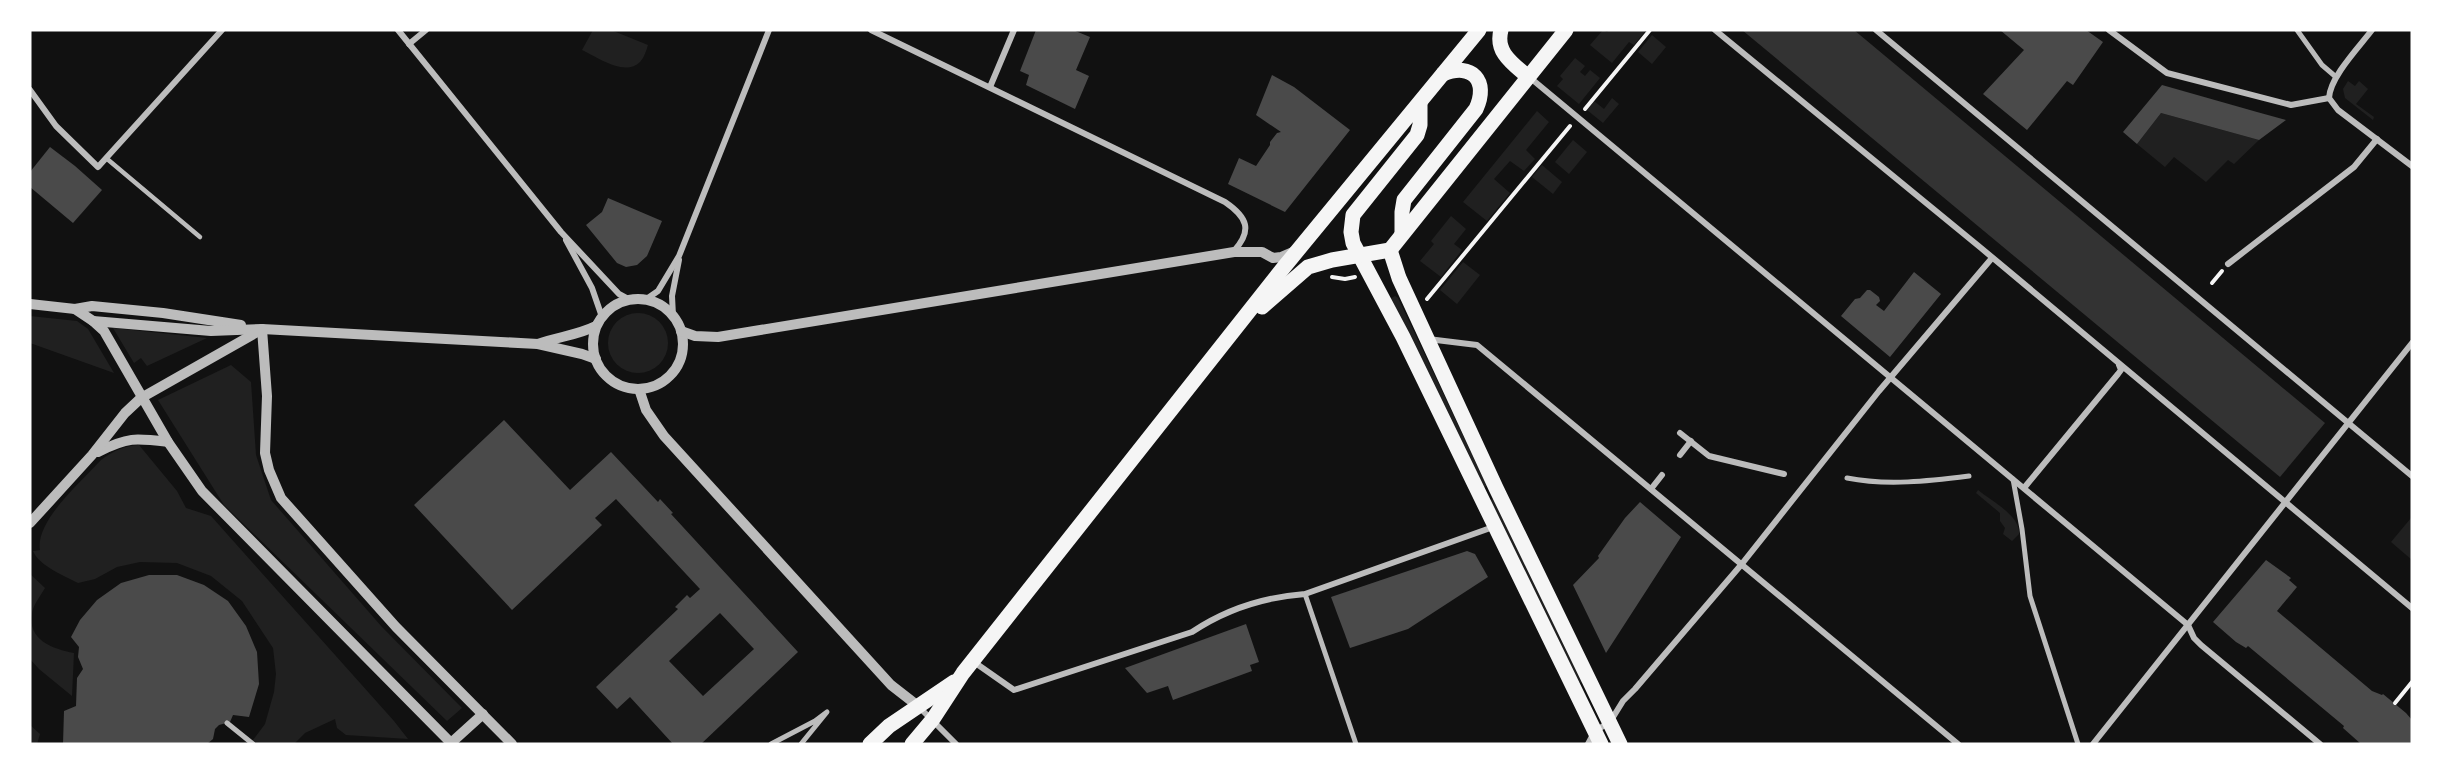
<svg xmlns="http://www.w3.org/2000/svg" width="2442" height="774" viewBox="0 0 2442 774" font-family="'Fira Sans Condensed',sans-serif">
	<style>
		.green { fill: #202020 }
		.water { fill: #333 }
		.building { fill: #4a4a4a; fill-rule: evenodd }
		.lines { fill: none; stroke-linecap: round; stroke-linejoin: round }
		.path { stroke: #f5f5f5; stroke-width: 4 }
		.service { stroke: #bcbcbc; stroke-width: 4.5 }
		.pedestrian { stroke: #bcbcbc; stroke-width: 5 }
		.minor { stroke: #bcbcbc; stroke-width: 6 }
		.tertiary { stroke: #bcbcbc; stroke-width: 10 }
		.primary { stroke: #f5f5f5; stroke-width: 15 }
	</style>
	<rect width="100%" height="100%" fill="#111"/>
	<g class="green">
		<path d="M593 30H611L648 45C646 51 644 58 640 62 625 77 597 57 582 50Z"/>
		<polygon points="1603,30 1607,32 1609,30 1646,30 1634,45 1629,42 1612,63 1590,45"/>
		<polygon points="1652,35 1666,47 1652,64 1638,52"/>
		<polygon points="1575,58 1585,66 1580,72 1585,76 1590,70 1600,78 1579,104 1557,86 1563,79 1560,76"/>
		<polygon points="2348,81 2355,86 2359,81 2368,89 2356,104 2374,117 2373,120 2345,98 2343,89"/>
		<polygon points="1612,98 1619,104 1603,123 1587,110 1594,101 1604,109"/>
		<polygon points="1537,111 1549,122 1526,150 1535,159 1524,171 1510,161 1494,179 1510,193 1487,221 1463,202"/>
		<polygon points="2161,113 2259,140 2234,164 2228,160 2206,182 2174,157 2165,167 2137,144"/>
		<polygon points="1573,140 1587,152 1569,174 1555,162"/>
		<polygon points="1542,165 1562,182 1553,194 1532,177"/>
		<polygon points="1451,216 1466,229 1454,244 1462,250 1441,277 1420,261 1434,244 1431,241"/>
		<polygon points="1463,262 1480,275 1457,304 1440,290"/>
		<polygon points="1395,296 1398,298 1487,486 1483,488 1390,299"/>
		<circle cx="638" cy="343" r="30"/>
		<polygon points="30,316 77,321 88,329 114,373 30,343"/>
		<polygon points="113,328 207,338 147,366 141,358 134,363"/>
		<polygon points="231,365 251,382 256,455 271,500 382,627 462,708 447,721 224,505 158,400"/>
		<path d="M139 445 177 491 186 508 211 516 394 721 408 739 346 735 337 728 335 719 305 733 294 744H250L265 724 274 692 276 674 273 648 242 601 211 576 177 563 140 562 117 567 95 579 78 583C65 576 39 566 33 551L40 550C35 521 82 481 101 460 113 451 124 446 139 445Z"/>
		<path d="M1978 490C1990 500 2021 516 2019 534L2012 541 2003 534 2005 528 2000 521V513L1976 493Z"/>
		<polygon points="1494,498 1583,683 1578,682 1489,501"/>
		<polygon points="2411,518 2412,519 2412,560 2391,542"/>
		<path d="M30 574 45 588C41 595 33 605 32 613 27 640 53 649 74 653L72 696 39 669 30 659Z"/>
		<polygon points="30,725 40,734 37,744 30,744"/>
	</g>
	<polygon class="water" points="1742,30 1854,30 2325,423 2280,477"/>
	<g class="building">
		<polygon points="1036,30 1073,30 1090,37 1076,70 1089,76 1075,109 1026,85 1029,75 1020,71"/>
		<polygon points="2000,30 2086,30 2103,42 2073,85 2067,81 2027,130 1983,94 2024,50"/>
		<polygon points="1272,75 1294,87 1350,130 1285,212 1228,184 1239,158 1256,166 1270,145 1270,142 1277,133 1281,132 1256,115"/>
		<polygon points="2162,85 2257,112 2286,120 2259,140 2161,113 2137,144 2123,132"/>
		<polygon points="50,147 75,166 102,190 73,223 30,187 30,172"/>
		<polygon points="608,198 662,221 647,256 637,265 626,267 617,263 586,225 602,212"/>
		<polygon points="1914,272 1941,294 1890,357 1841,316 1855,299 1860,298 1867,290 1870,290 1879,297 1880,301 1876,305 1884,311"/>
		<path d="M504 420 570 490 611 452 658 502 660 499 673 513 671 514 798 652 701 744H673L630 697 617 709 596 687 678 609 675 607 687 595 690 598 700 589 616 499 595 518 602 525 512 610 414 505ZM720 613 754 649 703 696 669 661Z"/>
		<polygon points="1640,502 1681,537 1606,653 1573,585 1599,558 1598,556 1625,518"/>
		<polygon points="1467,551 1475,554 1488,577 1408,629 1350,648 1331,597"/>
		<polygon points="2266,560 2291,578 2289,580 2297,587 2277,611 2372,691 2382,695 2383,694 2406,713 2412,720 2412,744 2361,744 2343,728 2344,726 2248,646 2246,648 2236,642 2213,622"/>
		<polygon points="149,575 177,575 204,585 228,601 246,626 257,652 259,684 249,717 233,715 230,722 219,725 215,729 213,739 207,744 63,744 64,711 76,706 77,678 83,669 78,657 79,647 71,637 80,620 97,600 121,583"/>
		<polygon points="1246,624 1259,662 1250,665 1252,671 1173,700 1168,686 1147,693 1125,668"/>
	</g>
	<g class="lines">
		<g class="path">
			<polyline points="1585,109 1650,30"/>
			<polyline points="1332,277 1345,279 1355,277"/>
			<polyline points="2212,283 2222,271"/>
			<polyline points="1427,299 1570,126"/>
			<polyline points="2395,703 2412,682"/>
		</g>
		<polyline class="service" points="106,158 200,237"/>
		<g class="pedestrian">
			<polyline points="2297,30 2322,65 2336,77"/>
			<path d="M1847 478C1887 486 1929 481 1969 476"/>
			<polyline points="2013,479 2022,529 2030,596 2078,744"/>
			<polyline points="1305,594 1356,744"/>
			<polyline points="227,723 253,744"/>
			<polyline points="771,744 815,721 827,712 801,744"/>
		</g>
		<g class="minor">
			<polyline points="398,30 561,232 619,294 630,300"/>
			<path d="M871 30 1225 202C1247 217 1253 230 1234 251"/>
			<polyline points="1715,30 1981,248 2412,608"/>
			<polyline points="1876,30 2412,476"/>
			<polyline points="2109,30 2167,73 2291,105 2329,98"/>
			<path d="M2372 30C2359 47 2330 77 2329 98L2338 110 2412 166"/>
			<polyline points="409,44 426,30"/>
			<polyline points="1528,76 2188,625 2194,638 2201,645 2320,744"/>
			<polyline points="990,87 1014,30"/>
			<polyline points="30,90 56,126 98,167 222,30"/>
			<polyline points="566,240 592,288 602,317"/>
			<polyline points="2228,264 2354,167 2377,139"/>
			<polyline points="645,300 658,291 679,256 769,30"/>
			<polyline points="673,316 672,296 679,260"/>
			<polyline points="1428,339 1477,345 1958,744"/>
			<polyline points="1680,433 1709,456 1784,474"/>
			<polyline points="1680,455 1691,441"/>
			<polyline points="2024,488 2118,374 2121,370 2119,365"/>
			<polyline points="1651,489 1662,475"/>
			<path d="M974 662 1014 690 1192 632C1225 610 1265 597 1305 594L1496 526"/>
			<polyline points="919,707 956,744"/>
			<polyline points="1588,744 1595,731 1610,722 1623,701 1635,689 1741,565 1879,391 1992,258"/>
			<polyline points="2093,744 2412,343"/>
		</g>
		<g class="tertiary">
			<circle cx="638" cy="344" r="45"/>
			<polyline points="30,304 75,309 92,306 163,313 241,325"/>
			<polyline points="75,309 93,321 104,331 168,442 202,491 452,744"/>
			<polyline points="93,321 211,331 262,329 538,344 582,354 596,359"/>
			<polyline points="262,329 267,396 265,453 269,470 281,498 396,627 512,744"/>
			<polyline points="681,331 695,336 718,337 1234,252 1262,252 1273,258 1281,257 1295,251"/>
			<path d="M538 344C557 337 578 335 596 326"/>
			<polyline points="639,389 646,410 664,436 891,685 918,706"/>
			<path d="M98 452C128 437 135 438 168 442"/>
			<polyline points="30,523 92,455 125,413 141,398 259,331"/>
			<polyline points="451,743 483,714"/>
		</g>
		<g class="primary">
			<path d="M1501 30C1495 52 1512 63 1527 76"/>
			<polyline points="1420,103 1420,125 1417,135 1353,215 1351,232 1353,243 1403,337 1601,744"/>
			<path d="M1402 233V212L1404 200 1476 109C1489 81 1472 62 1443 74"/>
			<polyline points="1390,250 1399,278 1496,488 1620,744"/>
			<polyline points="1262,307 1308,267 1332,260 1390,250 1566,30"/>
			<polyline points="870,744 889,726 954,682"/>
			<polyline points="912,744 933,719 963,673 1284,267 1479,30"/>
		</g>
	</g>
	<rect width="2442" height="774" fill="none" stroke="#ffffff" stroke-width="63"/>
</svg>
